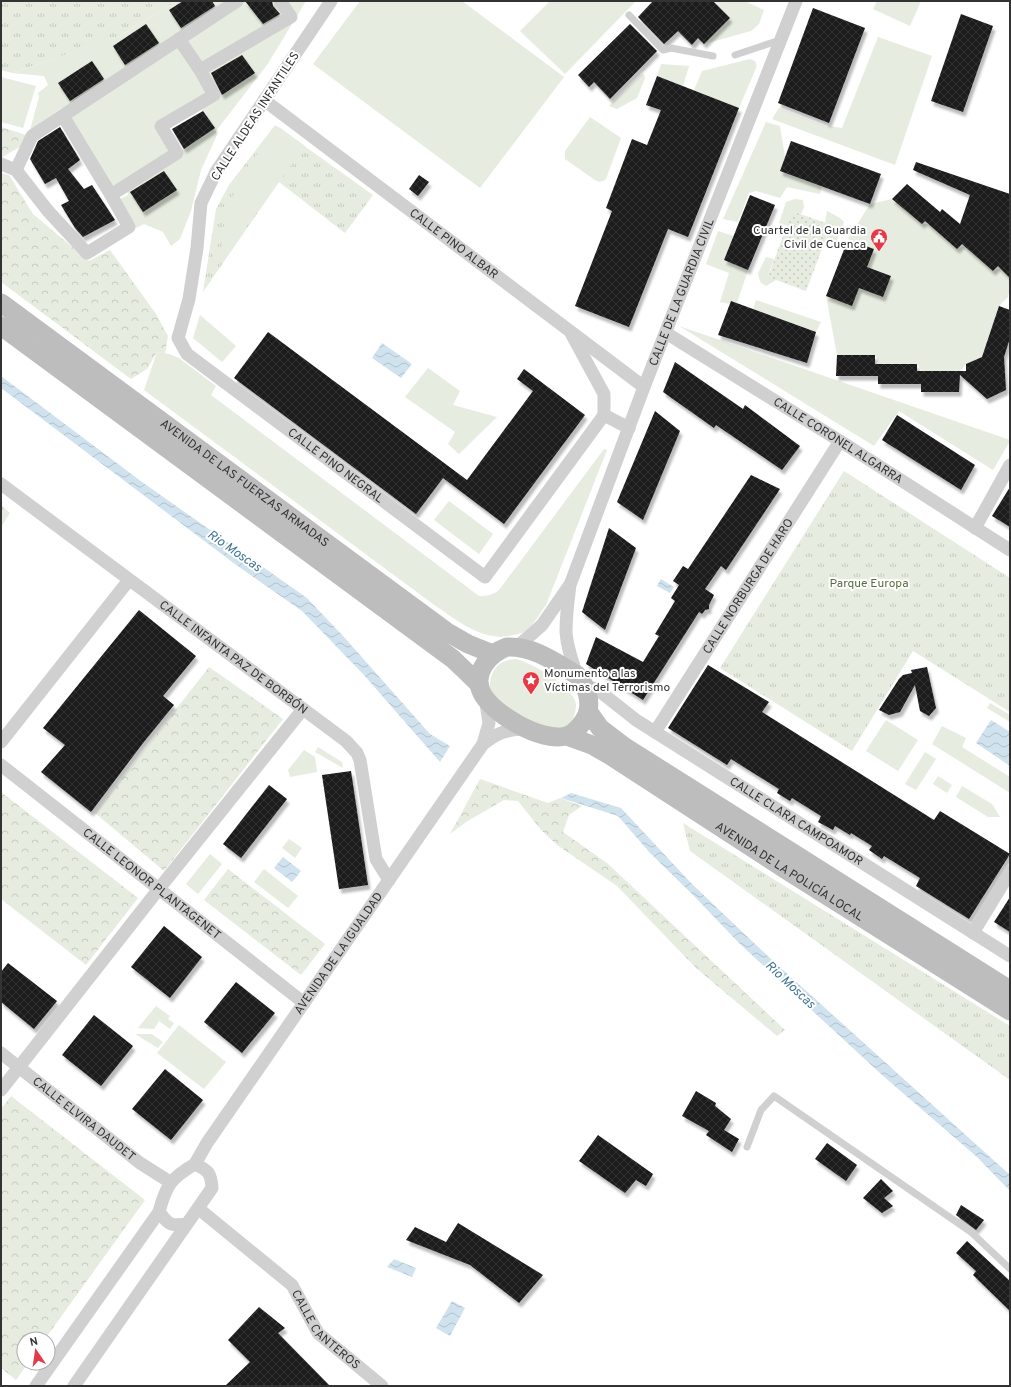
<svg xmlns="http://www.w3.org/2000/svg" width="1011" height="1387" viewBox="0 0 1011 1387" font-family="Overpass,sans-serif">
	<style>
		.grass { fill: url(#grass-dots) }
		.forest { fill: url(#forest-crowns) }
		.park { fill: url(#park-tufts) }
		.garden { fill: #e6ecdf; fill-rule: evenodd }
		.water { fill: url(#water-waves) }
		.building { fill: url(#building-cross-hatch); filter: url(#shadow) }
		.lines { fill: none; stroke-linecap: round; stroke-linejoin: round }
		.lane { stroke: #d0d0d0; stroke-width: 7 }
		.street { stroke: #d0d0d0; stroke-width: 13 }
		.secondary { stroke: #bdbdbd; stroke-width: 19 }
		.labels { text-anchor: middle; stroke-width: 4; stroke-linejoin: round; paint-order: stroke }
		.street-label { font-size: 12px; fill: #333; stroke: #fff }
		.poi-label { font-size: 12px; fill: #333; stroke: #fff; text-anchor: end }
		.park-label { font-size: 12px; fill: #56703f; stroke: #fff }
		.water-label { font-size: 13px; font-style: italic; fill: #3f7597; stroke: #fff }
	</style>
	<defs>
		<pattern id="grass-dots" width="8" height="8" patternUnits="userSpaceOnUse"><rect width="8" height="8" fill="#e6ecdf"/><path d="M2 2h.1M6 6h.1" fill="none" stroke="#c6cbc0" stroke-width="1.8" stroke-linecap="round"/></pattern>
		<pattern id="forest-crowns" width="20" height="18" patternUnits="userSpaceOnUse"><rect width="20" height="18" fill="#e6ecdf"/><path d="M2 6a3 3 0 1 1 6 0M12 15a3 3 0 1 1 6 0" fill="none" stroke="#c6cbc0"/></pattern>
		<pattern id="park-tufts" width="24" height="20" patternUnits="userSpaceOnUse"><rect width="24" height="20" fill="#e6ecdf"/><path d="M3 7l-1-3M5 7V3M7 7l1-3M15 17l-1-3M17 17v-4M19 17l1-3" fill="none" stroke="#c6cbc0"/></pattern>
		<pattern id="water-waves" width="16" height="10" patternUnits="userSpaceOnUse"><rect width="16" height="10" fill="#cfe2ee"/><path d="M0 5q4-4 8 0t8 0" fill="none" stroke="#b2c2cd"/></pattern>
		<pattern id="building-cross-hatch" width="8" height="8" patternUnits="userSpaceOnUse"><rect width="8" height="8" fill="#1a1a1a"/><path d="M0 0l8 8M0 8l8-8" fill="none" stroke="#333"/></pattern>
		<filter id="shadow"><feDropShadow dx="2.5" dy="4.5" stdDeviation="1" flood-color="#0004"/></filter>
	</defs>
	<rect width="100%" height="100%" fill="#fff"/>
	<polygon class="grass" points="792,211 831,225 806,291 768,277"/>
	<g class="forest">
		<polygon points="1,127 29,136 23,145 1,158"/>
		<polygon points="1,173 9,175 33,214 89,261 110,250 156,314 168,336 165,354 157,352 147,369 131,379 1,282"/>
		<polygon points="1,505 10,513 1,527"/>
		<polygon points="209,667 283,719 164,871 95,813"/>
		<polygon points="480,779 548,803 560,798 582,806 569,815 563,832 607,863 785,1030 777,1036 696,968 617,886 557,845 541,830 518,801 504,800 466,822 450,834"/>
		<polygon points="1,792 138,898 86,965 1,899"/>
		<polygon points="228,869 325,944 301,975 204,900"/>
		<polygon points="11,1096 145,1200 45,1339 24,1339 24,1363 28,1363 16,1380 1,1368 1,1109"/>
	</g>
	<g class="park">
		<polygon points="1,1 177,1 118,37 12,73 1,70"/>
		<polygon points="275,125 373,195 345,233 279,182 203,292 216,209 229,185"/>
		<polygon points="844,471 1010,578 1010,712 913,651 852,751 720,668"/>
		<polygon points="683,823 1010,1026 1010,1080 690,851"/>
	</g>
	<g class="garden">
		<path d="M177 1H306L267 65 216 131 217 135 201 170 191 211 180 239 171 246 163 232 144 224 136 228 118 200 128 195 127 189 111 195 62 108 30 130 39 97 38 93 48 85 44 76 12 73 120 36ZM200 107 214 129 181 151 162 128Z"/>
		<polygon points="360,1 462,1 564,77 480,188 313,64"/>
		<polygon points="550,1 636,1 565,74 520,31"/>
		<polygon points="714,1 745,1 764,10 759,24 751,31 704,44 730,19"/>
		<polygon points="877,1 921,1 910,26 873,9"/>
		<polygon points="878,37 932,56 895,165 772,119 779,108 827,127 829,126 842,128"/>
		<path d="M750 59C756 61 757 62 756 68L739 108 694 90 702 71Z"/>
		<polygon points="661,64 689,66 683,86 657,76"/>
		<polygon points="642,74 644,74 645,78 637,98 617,109 609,106"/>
		<polygon points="1,77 36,86 23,128 1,122"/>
		<path d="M590 117 621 138 606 179C602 182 600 183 595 180L565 159V151Z"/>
		<polygon points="766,122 780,126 785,157 780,171 822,187 820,194 787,187 780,198 756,191 749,193 738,222 723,219"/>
		<polygon points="279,127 305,146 225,256 221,250 223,230 227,207 249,164"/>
		<polygon points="795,199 803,200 804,207 801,214 792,211 787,226 779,223 786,202"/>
		<polygon points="892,199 922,224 928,224 957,249 964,246 993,271 1001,268 1010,278 1010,287 1008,297 999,306 987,342 988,354 966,364 960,371 922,371 917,364 879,364 875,355 837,355 826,296 852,306 859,288 883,297 891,276 867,267 874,249 848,239 870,204"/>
		<polygon points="827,211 840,218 844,222 835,246 825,242 831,225 825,223"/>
		<polygon points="718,231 734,236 724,260 748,270 737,303 731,301 729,304 720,302 729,273 706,264"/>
		<polygon points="766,257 774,259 768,276 776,280 766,286 760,282 758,273"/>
		<polygon points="756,300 821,322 816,332 753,309"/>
		<polygon points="200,315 236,346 222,362 193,338"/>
		<polygon points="679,326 1010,440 1010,441 993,470 899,411 874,446"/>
		<path d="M157 352 169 354 179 358 216 386 211 395 479 596C487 596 493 595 499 590L604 449 607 450 546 605C540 613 534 625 525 631 522 634 517 634 513 635 483 643 457 620 433 604L144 390Z"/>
		<polygon points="428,368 460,391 453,405 497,417 459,454 448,444 455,432 405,397"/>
		<polygon points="449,501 493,534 479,554 434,520"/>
		<path d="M516 659C532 663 573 686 576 704 576 708 575 713 574 716 572 720 571 724 567 726 563 729 557 730 553 732L516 716 490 691C489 673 496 660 516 659Z"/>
		<polygon points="990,703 1010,715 1010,722 987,708"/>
		<polygon points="886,720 918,740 898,771 866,751"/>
		<polygon points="942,726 966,738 962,747 1010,777 1010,793 932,744"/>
		<polygon points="318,747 342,762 343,768 315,752"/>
		<polygon points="304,750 315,757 317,772 290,777 288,770"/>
		<polygon points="925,752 936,759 916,790 905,784"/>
		<polygon points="938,776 952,785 947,793 933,784"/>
		<polygon points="962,786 992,804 1000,817 988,817 956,797"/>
		<polygon points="289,839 302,848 295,858 282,848"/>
		<polygon points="210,854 222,864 198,894 186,884"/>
		<polygon points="264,869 298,896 288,908 254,882"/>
		<polygon points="156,1006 170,1016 168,1019 174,1023 170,1029 159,1021 154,1029 138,1028"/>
		<polygon points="179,1025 226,1062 204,1089 157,1053"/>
		<polygon points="135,1034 152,1034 163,1042 158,1048"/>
	</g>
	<g class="water">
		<polygon points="382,343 412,364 401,378 372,358"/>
		<polygon points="1,376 142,482 307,598 343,636 430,734 450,746 440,762 363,674 302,611 239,567 1,388"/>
		<polygon points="661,579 674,587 670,593 657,586"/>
		<polygon points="991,720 1010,732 1010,766 976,743"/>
		<polygon points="571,793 621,808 692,884 772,960 1010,1175 1010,1191 977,1157 882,1075 740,944 694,896 650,853 618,816 561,798"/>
		<polygon points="283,857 301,871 292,882 274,868"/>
		<polygon points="394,1259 416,1268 412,1277 387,1267"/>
		<polygon points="452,1301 465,1308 450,1336 436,1328"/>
	</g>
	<g class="building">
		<polygon points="183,1 212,1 215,6 181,28 169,10"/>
		<polygon points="245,1 272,1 273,6 280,14 263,24"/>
		<polygon points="653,1 713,1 730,18 704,44 698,38 692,45 678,31 664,44 638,17"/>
		<polygon points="813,8 865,28 829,123 778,103"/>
		<polygon points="961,14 993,26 963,112 931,101"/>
		<polygon points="146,24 159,43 125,65 113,46"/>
		<polygon points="630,24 657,51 610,99 594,82 589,87 578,75"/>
		<polygon points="242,55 255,73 222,95 211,73"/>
		<polygon points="92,61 104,79 70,101 58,83"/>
		<polygon points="657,76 739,108 688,237 668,229 629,327 575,306 612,211 606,208 632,139 647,145 661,110 646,105"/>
		<polygon points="203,111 215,128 184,149 172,129"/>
		<polygon points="60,127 80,160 68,169 84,189 92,185 115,220 83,237 75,228 61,205 69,201 56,178 45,184 30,159 38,141"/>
		<polygon points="791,141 881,174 870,204 780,171"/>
		<polygon points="916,162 1010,194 1010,278 998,266 993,271 962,244 957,249 925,221 922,224 892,199 907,184 940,212 942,209 960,224 970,195 913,170"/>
		<polygon points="164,171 177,190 143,212 130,192"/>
		<polygon points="419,175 429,182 418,196 409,189"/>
		<polygon points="750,195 775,205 748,270 724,260"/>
		<polygon points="852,241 874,249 867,267 891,276 883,297 859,288 852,306 826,296 845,247"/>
		<polygon points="731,301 816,332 807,363 718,335"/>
		<polygon points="999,306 1010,310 1010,338 1004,357 1006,390 987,399 960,375 959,392 921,392 921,384 878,384 878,376 836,376 837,355 875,355 875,364 917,364 917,371 966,371 966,364 982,357"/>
		<polygon points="268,332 467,480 533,391 517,379 524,369 585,415 504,524 443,478 416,514 234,378"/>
		<polygon points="675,362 743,409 745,405 800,446 782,470 716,425 714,428 663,392"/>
		<polygon points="655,411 680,431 643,520 617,502"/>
		<polygon points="897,415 975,465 961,490 882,440"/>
		<polygon points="751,475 780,489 726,570 721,566 705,589 714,595 709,605 709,609 705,610 702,614 699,612 643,700 586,664 596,637 643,662 659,636 655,634 675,601 671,598 679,585 673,581 683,566 688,569"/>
		<polygon points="1010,487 1010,527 992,516"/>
		<polygon points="609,528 636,548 605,630 582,612"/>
		<polygon points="139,610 196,656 163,696 174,705 143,743 91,812 41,772 65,745 43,728"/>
		<polygon points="708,665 769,702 762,712 934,820 940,811 1010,854 969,919 916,886 920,878 884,856 882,859 869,850 872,846 851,833 850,835 835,826 833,830 818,822 821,816 792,798 790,801 777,793 779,789 731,759 727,765 668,728"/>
		<polygon points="927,667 936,708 929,716 920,711 915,685 900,712 889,715 879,710 899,679 903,675 912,673 911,670"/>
		<polygon points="351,771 368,885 339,889 322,775"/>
		<polygon points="269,785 287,799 241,858 223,844"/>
		<polygon points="1010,897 1010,932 994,922"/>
		<polygon points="164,926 202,957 170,998 131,967"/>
		<polygon points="8,963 57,1001 34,1029 1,1002 1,972"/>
		<polygon points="236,982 275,1013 242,1053 204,1022"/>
		<polygon points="94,1015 133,1046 101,1086 62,1055"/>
		<polygon points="165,1069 203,1100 171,1140 132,1109"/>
		<polygon points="696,1091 716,1103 715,1106 731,1119 724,1130 739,1139 732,1152 706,1135 709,1131 682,1116"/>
		<polygon points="598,1135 653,1174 646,1186 636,1180 625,1193 579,1161"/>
		<polygon points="827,1143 857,1165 846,1181 815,1159"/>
		<polygon points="881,1179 893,1191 884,1198 893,1206 882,1213 863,1198"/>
		<polygon points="961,1205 984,1220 976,1230 956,1215"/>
		<polygon points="458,1223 543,1275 519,1303 470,1265 406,1240 415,1227 446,1242"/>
		<polygon points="967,1241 1010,1281 1010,1311 973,1275 976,1271 956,1253"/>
		<polygon points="259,1307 285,1328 278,1333 330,1386 225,1386 250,1362 228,1340"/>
	</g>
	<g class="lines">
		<g class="lane">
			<polyline points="629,15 663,50 671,48 713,56"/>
			<polyline points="735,55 780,40"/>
			<polyline points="747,1147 761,1110 774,1096 971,1232 1010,1269"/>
		</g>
		<g class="street">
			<path id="s1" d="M331 1 216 172 201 203 197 248 189 299 178 338 187 354 485 577 604 415"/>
			<polyline points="179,39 200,70"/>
			<path id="s2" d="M264 100 644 387"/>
			<polyline points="63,116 111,195"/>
			<polyline points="1,164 16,170 48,211 87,253 129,227 111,195 177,153 161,126 214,95 200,70 291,17 280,1"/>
			<polyline points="16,170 32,136 237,1"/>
			<path id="s3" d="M666 333 840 441 1010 550"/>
			<polyline points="572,335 604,394 604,415"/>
			<polyline points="604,415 629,428"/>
			<path id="s4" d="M1 484 346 741 357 753 360 760 376 859 389 880"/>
			<polyline points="975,528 1010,465"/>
			<polyline points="517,647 542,625 569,586"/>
			<path id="s5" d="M577 675C572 661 567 647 566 632 566 616 568 600 570 585L644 387 796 1"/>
			<path id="s6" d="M585 685 598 690 636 720 1010 956"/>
			<path id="s7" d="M655 732 840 441"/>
			<polyline points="1,742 129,580"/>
			<polyline points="483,744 489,723 485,697"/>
			<path id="s8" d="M1 765 304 1003"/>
			<polyline points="973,933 1010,872"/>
			<path id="s9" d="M1 1053 140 1163 170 1182"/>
			<polyline points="1,1090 158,890 303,709"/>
			<path id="s10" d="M195 1164 207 1143 483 744C500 731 505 731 526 728"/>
			<path id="s11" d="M199 1209 292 1285 318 1333 382 1386"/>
			<polyline points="36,1386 159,1212"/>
			<path d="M74 1386 212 1188C211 1173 209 1171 195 1164 171 1178 166 1185 159 1212 169 1225 170 1226 187 1224"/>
		</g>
		<g class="secondary">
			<path id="s12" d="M1 303 447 632 468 644 493 654"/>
			<polyline points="1,326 453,659 479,684"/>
			<path d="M507 647C534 646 555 662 577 675 586 685 592 701 587 715 583 723 575 734 566 736 542 743 490 713 481 691 473 672 490 653 507 647Z"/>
			<polyline points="588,711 600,728 625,747 1010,990"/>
			<path id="s13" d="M567 736 592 745 611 756 788 871 1010 1011"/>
		</g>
	</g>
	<defs>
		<g id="civic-pin" transform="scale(0.9)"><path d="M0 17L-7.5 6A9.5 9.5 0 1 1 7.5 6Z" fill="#e63946" stroke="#fff"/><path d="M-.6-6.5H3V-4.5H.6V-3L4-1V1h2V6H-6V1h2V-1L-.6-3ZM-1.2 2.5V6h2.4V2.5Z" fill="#fff"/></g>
		<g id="sight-pin" transform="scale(0.9)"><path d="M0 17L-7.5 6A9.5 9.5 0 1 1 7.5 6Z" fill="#e63946" stroke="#fff"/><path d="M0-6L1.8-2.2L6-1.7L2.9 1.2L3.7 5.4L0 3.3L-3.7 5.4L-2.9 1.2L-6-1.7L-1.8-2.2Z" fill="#fff"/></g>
	</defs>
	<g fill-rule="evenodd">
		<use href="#civic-pin" x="879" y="237"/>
		<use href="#sight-pin" x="531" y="680"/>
	</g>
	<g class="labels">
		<g class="street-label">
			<text transform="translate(255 116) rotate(-57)" y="4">CALLE ALDEAS INFANTILES</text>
			<text dy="4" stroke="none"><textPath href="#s2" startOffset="238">CALLE PINO ALBAR</textPath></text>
			<text dy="4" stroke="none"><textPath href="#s5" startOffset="405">CALLE DE LA GUARDIA CIVIL</textPath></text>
			<text dy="4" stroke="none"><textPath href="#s3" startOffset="203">CALLE CORONEL ALGARRA</textPath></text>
			<text dy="4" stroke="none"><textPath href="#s1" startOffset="582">CALLE PINO NEGRAL</textPath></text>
			<text dy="4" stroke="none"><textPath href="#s12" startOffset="303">AVENIDA DE LAS FUERZAS ARMADAS</textPath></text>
			<text dy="4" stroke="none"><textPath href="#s7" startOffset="173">CALLE NORBURGA DE HARO</textPath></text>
			<text dy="4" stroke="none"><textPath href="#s4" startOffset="290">CALLE INFANTA PAZ DE BORBÓN</textPath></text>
			<text dy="4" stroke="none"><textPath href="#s6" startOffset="252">CALLE CLARA CAMPOAMOR</textPath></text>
			<text dy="4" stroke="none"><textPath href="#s13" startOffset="261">AVENIDA DE LA POLICÍA LOCAL</textPath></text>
			<text dy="4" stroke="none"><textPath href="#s8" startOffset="192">CALLE LEONOR PLANTAGENET</textPath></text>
			<text dy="4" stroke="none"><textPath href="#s10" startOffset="255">AVENIDA DE LA IGUALDAD</textPath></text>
			<text dy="4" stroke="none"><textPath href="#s9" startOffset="106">CALLE ELVIRA DAUDET</textPath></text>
			<text dy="4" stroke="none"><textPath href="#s11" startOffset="177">CALLE CANTEROS</textPath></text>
		</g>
		<g class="poi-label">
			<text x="866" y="234">Cuartel de la Guardia<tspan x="866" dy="14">Civil de Cuenca</tspan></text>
			<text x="544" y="677" text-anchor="start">Monumento a las<tspan x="544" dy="14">Víctimas del Terrorismo</tspan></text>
		</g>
		<g class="park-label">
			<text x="869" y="587">Parque Europa</text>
		</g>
		<g class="water-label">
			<text transform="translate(235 550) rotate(35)" y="5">Rio Moscas</text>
			<text transform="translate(791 984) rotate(43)" y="5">Rio Moscas</text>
		</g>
	</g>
	<rect width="1011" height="1387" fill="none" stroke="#333333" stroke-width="4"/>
	<g transform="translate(36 1351) rotate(347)"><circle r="19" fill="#ffffff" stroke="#adadad"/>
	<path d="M0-3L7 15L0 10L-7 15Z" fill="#e63946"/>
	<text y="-6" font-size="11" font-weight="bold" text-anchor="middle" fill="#333333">N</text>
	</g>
</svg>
